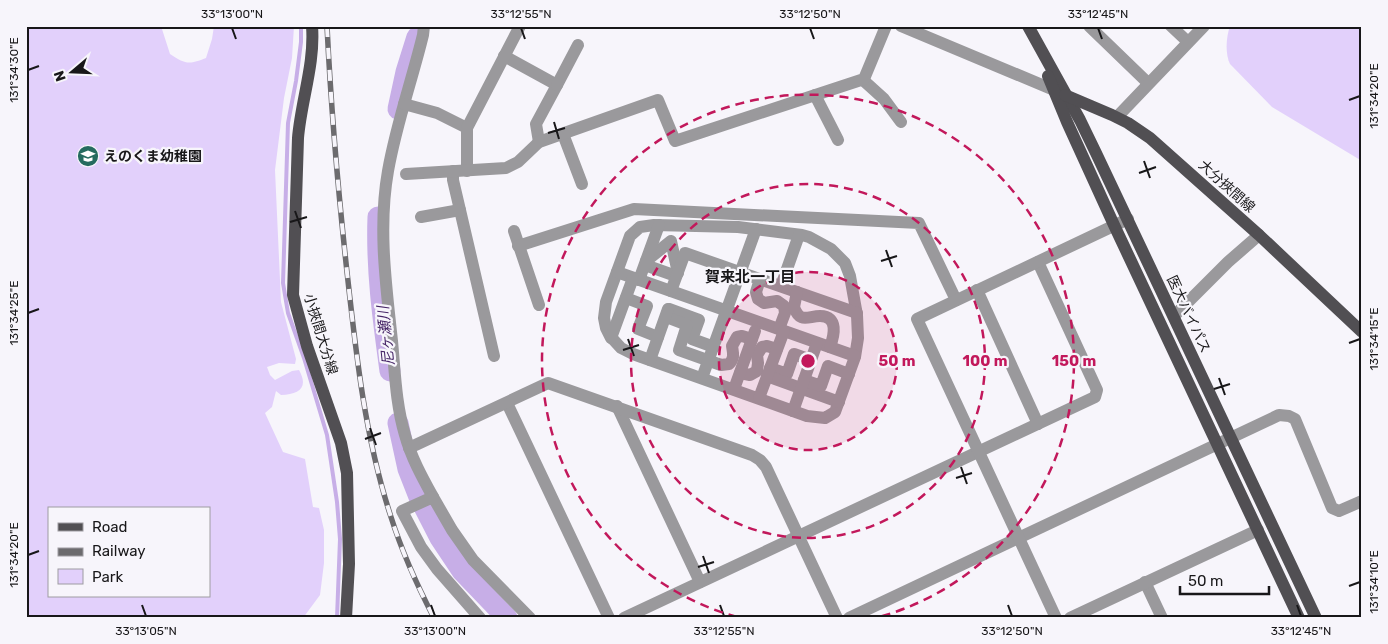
<svg xmlns="http://www.w3.org/2000/svg" width="1388" height="644" viewBox="0 0 1388 644" font-family="Rubik,'Noto Sans JP',sans-serif">
	<style>
		.green { fill: #e2d0fb; fill-rule: evenodd }
		.lines { fill: none; stroke-linecap: round; stroke-linejoin: round }
		.stream { stroke: #c7aee7; stroke-width: 4 }
		.river { stroke: #c7aee7; stroke-width: 21 }
		.minor { stroke: #9a999c; stroke-width: 12 }
		.major { stroke: #514f53; stroke-width: 12 }
		.rail-casing { stroke: #6c6b6e; stroke-width: 5.5 }
		.rail { stroke: #f7f5fb; stroke-width: 4; stroke-dasharray: 11; stroke-linecap: butt }
		.ticks { fill: none; stroke: #181719; stroke-width: 2 }
		.ring { fill: none; stroke: #c2185b; stroke-width: 2.5; stroke-dasharray: 9 6 }
		.labels { text-anchor: middle; stroke-width: 4.5; stroke-linejoin: round; paint-order: stroke }
		.poi-label { font-size: 14px; font-weight: bold; fill: #181719; stroke: #f7f5fb; text-anchor: start }
		.street-label { font-size: 14px; fill: #181719; stroke: #f7f5fb }
		.neighbourhood-label { font-size: 15px; font-weight: bold; fill: #181719; stroke: #f7f5fb }
		.water-label { font-size: 15px; font-style: italic; fill: #452466; stroke: #f7f5fb }
		.centre { fill: #c2185b; stroke: #f7f5fb; stroke-width: 2.5 }
		.ring-label { font-size: 15px; text-anchor: middle; font-weight: bold; fill: #c2185b; stroke: #f7f5fb; stroke-width: 4.5; stroke-linejoin: round; paint-order: stroke }
		.neatline { fill: none; stroke: #181719; stroke-width: 2 }
		.ticks-label { font-size: 12px; text-anchor: middle; fill: #181719 }
	</style>
	<rect width="100%" height="100%" fill="#f7f5fb"/>
	<g class="green">
		<path d="M26 26H161L170 54C185 64 189 65 206 58L212 39 214 26H294L292 58 284 98 275 170 281 302 296 359 295 364 279 363 267 367 270 375 275 380 292 371 299 370C309 388 299 394 281 395L276 391 272 407 265 413 283 452 305 459 313 507 319 508 324 530V563L320 595 303 618H26ZM49 508H209V595H49Z"/>
		<path d="M1230 26H1362V161L1272 107 1230 64C1225 54 1226 37 1230 26Z"/>
	</g>
	<g class="lines">
		<polyline class="stream" points="301,26 301,42 296,81 288,123 283,283 288,313 304,358 327,435 337,502 340,539 337,618"/>
		<g class="river">
			<polyline points="398,109 406,72 417,37"/>
			<path d="M378 217C376 269 383 320 390 371"/>
			<polyline points="398,423 408,469 419,497 440,538 462,571 507,618"/>
		</g>
		<g class="minor">
			<path d="M424 26 423 35C412 80 396 125 388 171 378 227 386 285 392 341 395 373 396 405 405 435 411 457 422 477 433 497"/>
			<polyline points="901,26 1054,90"/>
			<polyline points="1089,26 1148,83"/>
			<polyline points="1171,26 1188,42"/>
			<polyline points="504,56 557,85 536,124 539,142"/>
			<polyline points="863,80 884,99 901,122"/>
			<polyline points="557,85 578,45"/>
			<polyline points="815,95 838,140"/>
			<polyline points="404,104 437,113 467,128"/>
			<polyline points="1117,117 1204,26"/>
			<polyline points="563,134 582,184"/>
			<polyline points="453,171 453,180 460,210 494,356"/>
			<polyline points="467,171 467,128 520,26"/>
			<polyline points="406,174 506,168 518,162 539,142 658,100 675,141 864,79 886,26"/>
			<polyline points="421,217 460,210"/>
			<polygon points="654,225 738,227 802,235 809,237 831,249 845,263 850,276 857,315 858,338 855,357 835,412 825,418 807,416 633,354 621,348 610,336 606,328 604,318 606,302 630,236 640,227"/>
			<polyline points="514,231 539,305"/>
			<polyline points="518,246 634,209 919,223 956,300"/>
			<polyline points="646,261 671,241 678,273"/>
			<polyline points="645,265 676,276"/>
			<polyline points="617,272 855,356"/>
			<polyline points="760,279 756,292 758,299 764,303 777,301 784,306 785,313 779,329"/>
			<polyline points="639,280 659,225"/>
			<polyline points="781,286 799,235"/>
			<polyline points="977,290 1038,424"/>
			<polyline points="671,291 685,253 857,313"/>
			<path d="M797 292 794 307C800 324 808 316 820 316 839 316 834 336 830 347"/>
			<polyline points="626,298 647,306 638,329 658,337"/>
			<polyline points="669,309 699,320 692,339 714,347"/>
			<polyline points="1174,316 1228,262 1259,235"/>
			<path d="M666 317 687 325 679 350 721 365 729 364C735 358 733 353 732 346L737 337 742 336 752 339"/>
			<polyline points="611,338 633,278"/>
			<polyline points="650,360 668,309"/>
			<polyline points="770,368 787,374 794,354 811,360"/>
			<polyline points="740,373 750,375 757,371 758,363 757,355 762,347 767,346 777,349"/>
			<polyline points="767,376 839,402"/>
			<polyline points="702,378 756,229"/>
			<polyline points="804,380 821,386 828,366 849,374"/>
			<polyline points="734,389 755,331"/>
			<polyline points="759,398 784,331"/>
			<polyline points="507,403 609,618"/>
			<polyline points="617,406 700,582"/>
			<polyline points="793,411 817,343"/>
			<polyline points="409,448 548,383 752,455 760,460 766,467 837,618"/>
			<polyline points="1145,582 1162,618"/>
			<polyline points="480,618 437,569 421,547 402,511 433,497 452,530 473,560 530,618"/>
			<polyline points="624,618 1095,397 1097,390 1038,262"/>
			<polyline points="849,618 1279,415 1289,416 1295,419 1332,508 1339,511 1362,501"/>
			<polyline points="1056,618 917,319 1128,219"/>
			<polyline points="1070,618 1258,530"/>
		</g>
		<g class="major">
			<path d="M312 26C315 64 301 101 298 138L293 295 307 346 341 443 347 473 349 564 346 618"/>
			<polyline points="1028,26 1080,120 1096,153 1316,618"/>
			<polyline points="1048,76 1067,122 1114,225 1299,618"/>
			<polyline points="1065,95 1112,115 1128,123 1150,138 1259,235 1362,332"/>
		</g>
		<g class="rail-casing">
			<path id="rail" d="M327 26C331 108 338 190 347 272 356 354 365 438 391 517 402 552 417 585 434 618"/>
		</g>
		<use href="#rail" class="rail"/>
	</g>
	<path class="ticks" d="M232 28 236 39M521 28 525 39M810 28 814 39M1098 28 1102 39M28 70 39 66M1349 100 1360 96M554 122 559 139M548 133 565 128M1144 161 1150 178M1139 173 1156 167M295 211 301 228M290 222 307 217M886 250 892 267M881 261 897 256M28 313 39 309M628 339 634 356M1349 343 1360 339M623 350 639 345M1219 378 1225 395M1214 389 1230 384M370 428 376 445M365 439 381 433M961 467 967 484M956 478 972 473M28 555 39 551M703 556 709 573M698 567 714 562M1349 586 1360 582M142 605 146 616M431 605 435 616M720 605 724 616M1008 605 1012 616M1297 605 1301 616"/>
	<circle cx="808" cy="361" r="89" fill="#c2185b" fill-opacity=".12"/>
	<g class="ring">
		<circle cx="808" cy="361" r="89"/>
		<circle cx="808" cy="361" r="177"/>
		<path d="M737 617A266 266 0 1 1 879 617"/>
	</g>
	<defs>
		<g id="school-disc" transform="scale(1.125)"><circle r="9.5" fill="#256b5f" stroke="#f7f5fb"/><path d="M0-5L7-2L0 1L-7-2ZM-4 1L0 2.5L4 1V4Q0 6-4 4Z" fill="#fff"/></g>
	</defs>
	<g fill-rule="evenodd">
		<use href="#school-disc" x="88" y="156"/>
	</g>
	<g class="labels">
		<g class="poi-label">
			<text x="104" y="161">えのくま幼稚園</text>
		</g>
		<g class="street-label">
			<text transform="translate(1227 186) rotate(42)" y="5">大分挾間線</text>
			<text transform="translate(1189 314) rotate(65)" y="5">医大バイパス</text>
			<text transform="translate(321 334) rotate(73)" y="5">小挾間大分線</text>
		</g>
		<g class="neighbourhood-label">
			<text x="750" y="282">賀来北一丁目</text>
		</g>
		<g class="water-label">
			<text transform="translate(386 336) rotate(-96)" y="5">尼ヶ瀬川</text>
		</g>
	</g>
	<circle cx="808" cy="361" r="8" class="centre"/>
	<g class="ring-label">
		<text x="897" y="366">50 m</text>
		<text x="985" y="366">100 m</text>
		<text x="1074" y="366">150 m</text>
	</g>
	<rect width="1388" height="644" fill="none" stroke="#f7f5fb" stroke-width="55"/>
	<rect x="48" y="507" width="162" height="90" fill="#f7f5fb" stroke="#9e9ca1"/>
	<rect x="58" y="523" width="25" height="8" fill="#514f53" stroke="#9e9ca1"/>
	<text x="92" y="532" font-size="15" fill="#181719">Road</text>
	<rect x="58" y="548" width="25" height="8" fill="#6c6b6e" stroke="#9e9ca1"/>
	<text x="92" y="556" font-size="15" fill="#181719">Railway</text>
	<rect x="58" y="569" width="25" height="15" fill="#e2d0fb" stroke="#9e9ca1"/>
	<text x="92" y="582" font-size="15" fill="#181719">Park</text>
	<g transform="translate(72 72) rotate(251)" stroke="#f7f5fb" stroke-width="4" paint-order="stroke">
	<path d="M0-4L9 19L0 12L-9 19Z" fill="#181719"/>
	<text y="-8" font-size="14" font-weight="bold" text-anchor="middle" fill="#181719">N</text>
	</g>
	<path d="M1180 586v8h89v-8" fill="none" stroke="#181719" stroke-width="2.5"/>
	<text x="1188" y="586" font-size="15" fill="#181719" stroke="#f7f5fb" stroke-width="4" paint-order="stroke">50 m</text>
	<rect x="28" y="28" width="1332" height="588" class="neatline"/>
	<g class="ticks-label">
		<text x="232" y="18">33°13'00"N</text>
		<text x="521" y="18">33°12'55"N</text>
		<text x="810" y="18">33°12'50"N</text>
		<text x="1098" y="18">33°12'45"N</text>
		<text transform="translate(14 70) rotate(-90)" y="4">131°34'30"E</text>
		<text transform="translate(1374 96) rotate(-90)" y="4">131°34'20"E</text>
		<text transform="translate(14 313) rotate(-90)" y="4">131°34'25"E</text>
		<text transform="translate(1374 339) rotate(-90)" y="4">131°34'15"E</text>
		<text transform="translate(14 555) rotate(-90)" y="4">131°34'20"E</text>
		<text transform="translate(1374 582) rotate(-90)" y="4">131°34'10"E</text>
		<text x="146" y="635">33°13'05"N</text>
		<text x="435" y="635">33°13'00"N</text>
		<text x="724" y="635">33°12'55"N</text>
		<text x="1012" y="635">33°12'50"N</text>
		<text x="1301" y="635">33°12'45"N</text>
	</g>
</svg>
